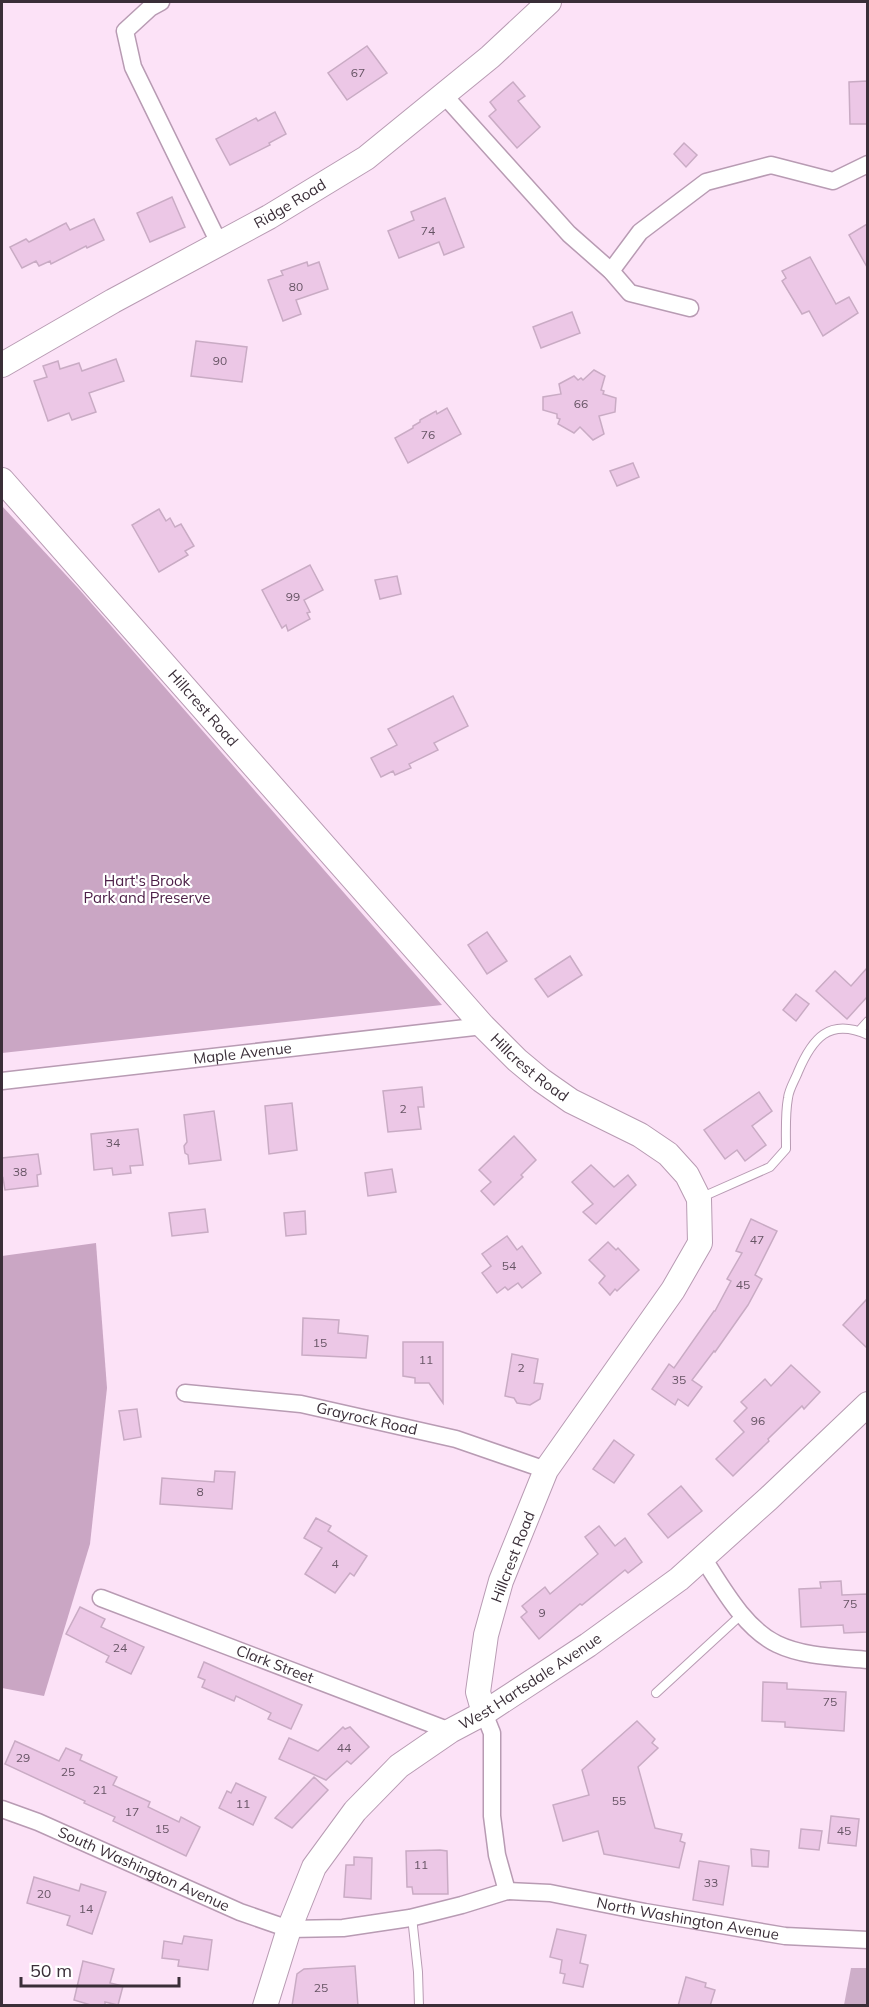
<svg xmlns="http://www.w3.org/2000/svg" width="869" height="2007" viewBox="0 0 869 2007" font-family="Mulish,sans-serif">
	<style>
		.green { fill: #ceaec9 }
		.forest { fill: #caa6c4 }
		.building { fill: #ecc7e6; stroke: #c9abc4; stroke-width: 1.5 }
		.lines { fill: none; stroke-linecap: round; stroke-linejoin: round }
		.lane-casing { stroke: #b89bb3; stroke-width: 10 }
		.street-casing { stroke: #b89bb3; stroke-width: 19 }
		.secondary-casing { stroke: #b89bb3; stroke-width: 26 }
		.lane { stroke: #fff; stroke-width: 8 }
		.street { stroke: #fff; stroke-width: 16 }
		.secondary { stroke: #fff; stroke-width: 24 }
		.labels { text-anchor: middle; stroke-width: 4.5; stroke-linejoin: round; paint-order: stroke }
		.number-label { font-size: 12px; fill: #665464 }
		.street-label { font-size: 15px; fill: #3a2e38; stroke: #fff }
		.park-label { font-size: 15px; fill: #4d2048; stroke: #fff }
	</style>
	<rect width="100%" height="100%" fill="#fce2f7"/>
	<polygon class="green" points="851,1968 867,1968 867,2005 844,2005"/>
	<g class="forest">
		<polygon points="2,506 78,588 442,1005 2,1053"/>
		<polygon points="96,1243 107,1388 90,1544 44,1696 2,1688 2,1256"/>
	</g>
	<g class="building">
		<polygon points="367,46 387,73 347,100 328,73"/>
		<polygon points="867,81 867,124 850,124 849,82"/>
		<polygon points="513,82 525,96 518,101 540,127 517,148 489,116 496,110 490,102"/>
		<polygon points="275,112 286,134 269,143 270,145 230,165 216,139 256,118 258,121"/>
		<polygon points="684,143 697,155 686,167 674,154"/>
		<polygon points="172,197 185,227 150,242 137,213"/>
		<polygon points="445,198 464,247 444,255 439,242 399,258 388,231 414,220 411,212"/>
		<polygon points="94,219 104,240 87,248 86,246 51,264 50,261 39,266 36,261 22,268 10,247 26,239 29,242 66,223 70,230"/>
		<polygon points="867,224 867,267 849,235"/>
		<polygon points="810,257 836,304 849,297 858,313 823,336 809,311 802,314 782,281 786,278 782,271"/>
		<polygon points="307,262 308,266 319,262 328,289 296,300 301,314 283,321 268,280 283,275 281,271"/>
		<polygon points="572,312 580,333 541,348 533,327"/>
		<polygon points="196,341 247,347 242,382 191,376"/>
		<polygon points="116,359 124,381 89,393 96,412 72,420 69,413 48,421 34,381 47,377 43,366 58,361 60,369 79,363 82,371"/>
		<polygon points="594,370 605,376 601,390 604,391 603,394 616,398 615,412 599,416 604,434 593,440 580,427 574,433 558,424 560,419 557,418 557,414 543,410 543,397 561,394 559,384 574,376 578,380 581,378 583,380"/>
		<polygon points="447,408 461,434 408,463 395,438 413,428 413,426 420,422 420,420 436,411 437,414"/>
		<polygon points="633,463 639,477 617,486 610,471"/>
		<polygon points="159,509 166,521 170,518 175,527 181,524 194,546 185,551 188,555 159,572 132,525"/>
		<polygon points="310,565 323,590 304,600 310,612 307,613 310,619 288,631 286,625 282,628 262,590"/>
		<polygon points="397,576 401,594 380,599 375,580"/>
		<polygon points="453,696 468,726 434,743 438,750 409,764 411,768 395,775 393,771 381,777 371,758 397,745 388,729"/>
		<polygon points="487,932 507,961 487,974 468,945"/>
		<polygon points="570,956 582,975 548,997 535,979"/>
		<polygon points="867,968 867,997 847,1019 816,991 835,971 851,986"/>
		<polygon points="796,994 809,1004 796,1021 783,1010"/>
		<polygon points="422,1087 424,1107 418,1107 421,1129 388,1132 383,1091"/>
		<polygon points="759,1092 772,1111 752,1126 766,1145 745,1161 737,1150 725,1159 704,1130"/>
		<polygon points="292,1103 297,1150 269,1154 265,1106"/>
		<polygon points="214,1111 221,1160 189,1164 188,1155 185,1153 184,1146 187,1142 184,1115"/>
		<polygon points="138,1129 143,1165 130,1166 131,1173 113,1175 112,1168 94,1170 91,1134"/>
		<polygon points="514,1136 536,1160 521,1175 523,1177 494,1205 481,1191 491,1182 479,1170"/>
		<polygon points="38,1154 41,1174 37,1175 38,1186 5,1190 3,1178 2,1179 2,1158"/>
		<polygon points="591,1165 614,1187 628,1175 636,1185 596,1224 583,1212 593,1204 572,1182"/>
		<polygon points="392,1169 396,1192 368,1196 365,1173"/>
		<polygon points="205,1209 208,1232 172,1236 169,1213"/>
		<polygon points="305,1211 306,1234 286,1236 284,1213"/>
		<polygon points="751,1219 777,1231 755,1275 762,1279 748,1305 715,1352 714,1351 692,1380 702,1387 688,1406 678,1399 675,1405 652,1389 669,1364 674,1368 714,1311 715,1311 731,1281 727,1279 742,1253 736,1251"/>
		<polygon points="507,1236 517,1250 522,1246 541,1273 522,1288 518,1283 508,1290 505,1287 497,1293 482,1273 491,1266 482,1254"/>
		<polygon points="608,1242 616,1250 618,1248 639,1270 617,1291 615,1289 610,1295 599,1283 605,1276 589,1260"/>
		<polygon points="867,1299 867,1348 843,1325"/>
		<polygon points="303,1318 339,1320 338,1333 368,1336 366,1358 302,1355"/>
		<polygon points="403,1342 443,1342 443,1403 429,1383 415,1383 415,1378 403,1376"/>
		<polygon points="512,1354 538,1359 534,1383 543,1384 540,1399 530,1405 517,1403 514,1398 505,1396"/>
		<polygon points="791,1365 820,1392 804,1409 802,1406 768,1439 769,1441 733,1476 716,1459 744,1432 734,1421 747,1408 741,1402 765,1379 771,1386"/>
		<polygon points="137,1409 141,1437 124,1440 119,1411"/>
		<polygon points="614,1440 634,1455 614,1483 593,1469"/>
		<polygon points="215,1471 235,1472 232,1509 160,1504 162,1478 214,1482"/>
		<polygon points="681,1486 702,1511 668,1538 648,1514"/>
		<polygon points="316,1518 331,1526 328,1531 367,1556 354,1576 350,1573 335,1593 305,1574 322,1548 304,1538"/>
		<polygon points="599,1526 615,1546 625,1538 642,1562 628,1573 625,1570 582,1605 580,1604 539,1639 521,1617 527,1612 522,1606 545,1587 550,1594 598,1554 585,1537"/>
		<polygon points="841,1581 842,1595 867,1594 867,1632 844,1633 843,1625 801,1627 799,1589 821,1588 820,1582"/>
		<polygon points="80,1607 105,1619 101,1627 144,1647 131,1674 106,1662 109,1656 66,1634"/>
		<polygon points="204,1662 302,1705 291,1729 268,1719 271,1713 236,1696 234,1701 202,1687 205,1680 198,1677"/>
		<polygon points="763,1682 787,1683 787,1689 846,1692 844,1731 785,1727 785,1722 762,1721"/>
		<polygon points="637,1721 655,1739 652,1743 658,1748 638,1767 655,1828 682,1834 680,1841 685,1843 679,1868 604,1854 598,1831 563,1841 553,1805 589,1795 582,1770"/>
		<polygon points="343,1727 345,1729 350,1727 369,1747 351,1764 347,1761 326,1780 279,1759 289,1738 318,1751"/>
		<polygon points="15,1741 59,1761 66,1748 82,1755 80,1760 117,1777 113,1785 150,1802 148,1807 179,1822 181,1817 200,1827 186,1856 113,1821 115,1817 84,1803 85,1801 5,1764"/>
		<polygon points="314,1777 328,1790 292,1828 275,1818"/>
		<polygon points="236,1783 266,1797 253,1825 219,1808 227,1791 231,1793"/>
		<polygon points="831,1816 859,1819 856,1846 828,1843"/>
		<polygon points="801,1829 822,1831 819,1850 799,1848"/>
		<polygon points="751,1849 769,1851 768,1867 752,1866"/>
		<polygon points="440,1850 447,1851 448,1894 413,1894 412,1887 407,1887 406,1851"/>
		<polygon points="354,1857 372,1858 371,1899 344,1897 346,1865 354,1865"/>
		<polygon points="699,1861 729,1866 723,1905 693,1900"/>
		<polygon points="34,1877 79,1891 81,1884 106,1892 92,1934 67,1925 70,1916 27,1903"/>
		<polygon points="557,1929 586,1935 580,1963 588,1965 583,1987 563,1983 565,1974 560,1973 562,1960 550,1957"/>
		<polygon points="184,1936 212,1940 208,1970 178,1966 179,1960 162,1958 164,1941 182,1944"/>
		<polygon points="83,1961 114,1969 110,1983 123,1986 118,2005 105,2002 105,2006 94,2006 74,2000"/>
		<polygon points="355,1966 358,2006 292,2006 297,1974 304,1969"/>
		<polygon points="686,1977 706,1983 705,1987 715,1990 710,2006 678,2006"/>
	</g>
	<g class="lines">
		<g class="lane-casing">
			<g id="lane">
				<polyline points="859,1031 868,1021"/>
				<path d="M700 1198 770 1167 786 1149C786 1132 785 1114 788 1098 789 1089 795 1080 798 1072 812 1039 829 1017 868 1035"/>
				<polyline points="656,1693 742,1614"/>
				<polyline points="412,1917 418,1972 419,2006"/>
			</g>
		</g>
		<g class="street-casing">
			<g id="street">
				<polyline points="161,2 150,8 125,31 133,67 219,243"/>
				<polyline points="443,94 569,234 611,271 630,293 690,308"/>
				<polyline points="611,271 640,232 706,182 771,165 833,181 868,164"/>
				<path id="s1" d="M2 1081 483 1026"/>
				<path id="s2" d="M185 1393 301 1404 456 1439 546 1470"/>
				<path d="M703 1558C722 1587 744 1628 777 1644 804 1657 838 1657 868 1660"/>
				<path id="s3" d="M101 1598 450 1731"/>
				<polyline points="484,1713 492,1733 492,1816 497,1855 507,1891"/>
				<path id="s4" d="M2 1809 38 1822 240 1912 289 1929 343 1928 410 1918 462 1905 507 1891 550 1893 645 1912 785 1936 868 1940"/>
			</g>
		</g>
		<g class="secondary-casing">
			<g id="secondary">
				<path id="s5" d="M2 365 113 301 269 217 366 158 490 57 549 2"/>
				<path id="s6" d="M2 480 483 1026 517 1060 541 1080 571 1101 640 1135 668 1154 687 1175 699 1199 700 1243 673 1290 546 1470 501 1581 486 1635 478 1692 484 1713"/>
				<path id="s7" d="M265 2006 289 1929 314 1867 355 1811 399 1766 450 1731 484 1713 588 1645 679 1579 768 1499 868 1404"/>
			</g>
		</g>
		<use href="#lane" class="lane"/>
		<use href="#street" class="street"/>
		<use href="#secondary" class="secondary"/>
	</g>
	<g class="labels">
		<g class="number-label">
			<text x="358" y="77">67</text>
			<text x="428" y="235">74</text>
			<text x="296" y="291">80</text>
			<text x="220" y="365">90</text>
			<text x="581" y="408">66</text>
			<text x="428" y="439">76</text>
			<text x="293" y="601">99</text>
			<text x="403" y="1113">2</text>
			<text x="113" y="1147">34</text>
			<text x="20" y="1176">38</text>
			<text x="757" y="1244">47</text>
			<text x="509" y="1270">54</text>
			<text x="743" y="1289">45</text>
			<text x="320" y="1347">15</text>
			<text x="426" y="1364">11</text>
			<text x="521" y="1372">2</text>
			<text x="679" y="1384">35</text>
			<text x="758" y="1425">96</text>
			<text x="200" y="1496">8</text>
			<text x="335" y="1568">4</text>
			<text x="850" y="1608">75</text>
			<text x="542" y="1617">9</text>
			<text x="120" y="1652">24</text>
			<text x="830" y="1706">75</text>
			<text x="344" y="1752">44</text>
			<text x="23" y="1762">29</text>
			<text x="68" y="1776">25</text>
			<text x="100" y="1794">21</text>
			<text x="619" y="1805">55</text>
			<text x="243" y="1808">11</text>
			<text x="132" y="1816">17</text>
			<text x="162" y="1833">15</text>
			<text x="844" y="1835">45</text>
			<text x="421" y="1869">11</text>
			<text x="711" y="1887">33</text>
			<text x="44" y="1898">20</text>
			<text x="86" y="1913">14</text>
			<text x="321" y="1992">25</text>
		</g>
		<g class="street-label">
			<text dy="5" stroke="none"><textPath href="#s5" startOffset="330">Ridge Road</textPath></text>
			<text dy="5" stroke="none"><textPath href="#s6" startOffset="304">Hillcrest Road</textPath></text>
			<text dy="5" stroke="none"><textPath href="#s1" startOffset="242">Maple Avenue</textPath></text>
			<text dy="5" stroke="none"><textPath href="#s6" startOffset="790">Hillcrest Road</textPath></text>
			<text dy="5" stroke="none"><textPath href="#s2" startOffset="184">Grayrock Road</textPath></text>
			<text transform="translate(513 1557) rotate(-69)" y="5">Hillcrest Road</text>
			<text dy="5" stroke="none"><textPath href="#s3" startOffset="186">Clark Street</textPath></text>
			<text dy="5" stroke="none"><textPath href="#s7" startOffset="436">West Hartsdale Avenue</textPath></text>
			<text dy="5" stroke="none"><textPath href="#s4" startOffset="154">South Washington Avenue</textPath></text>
			<text dy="5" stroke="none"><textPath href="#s4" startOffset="717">North Washington Avenue</textPath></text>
		</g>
		<g class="park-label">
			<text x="147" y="886">Hart's Brook<tspan x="147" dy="17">Park and Preserve</tspan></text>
		</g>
	</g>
	<rect width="869" height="2007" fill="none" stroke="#3a2e38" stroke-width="6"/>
	<path d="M21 1977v9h158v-9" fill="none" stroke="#3a2e38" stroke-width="3"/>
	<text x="30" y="1977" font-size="18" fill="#3a2e38" stroke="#ffffff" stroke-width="4.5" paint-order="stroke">50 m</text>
</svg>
